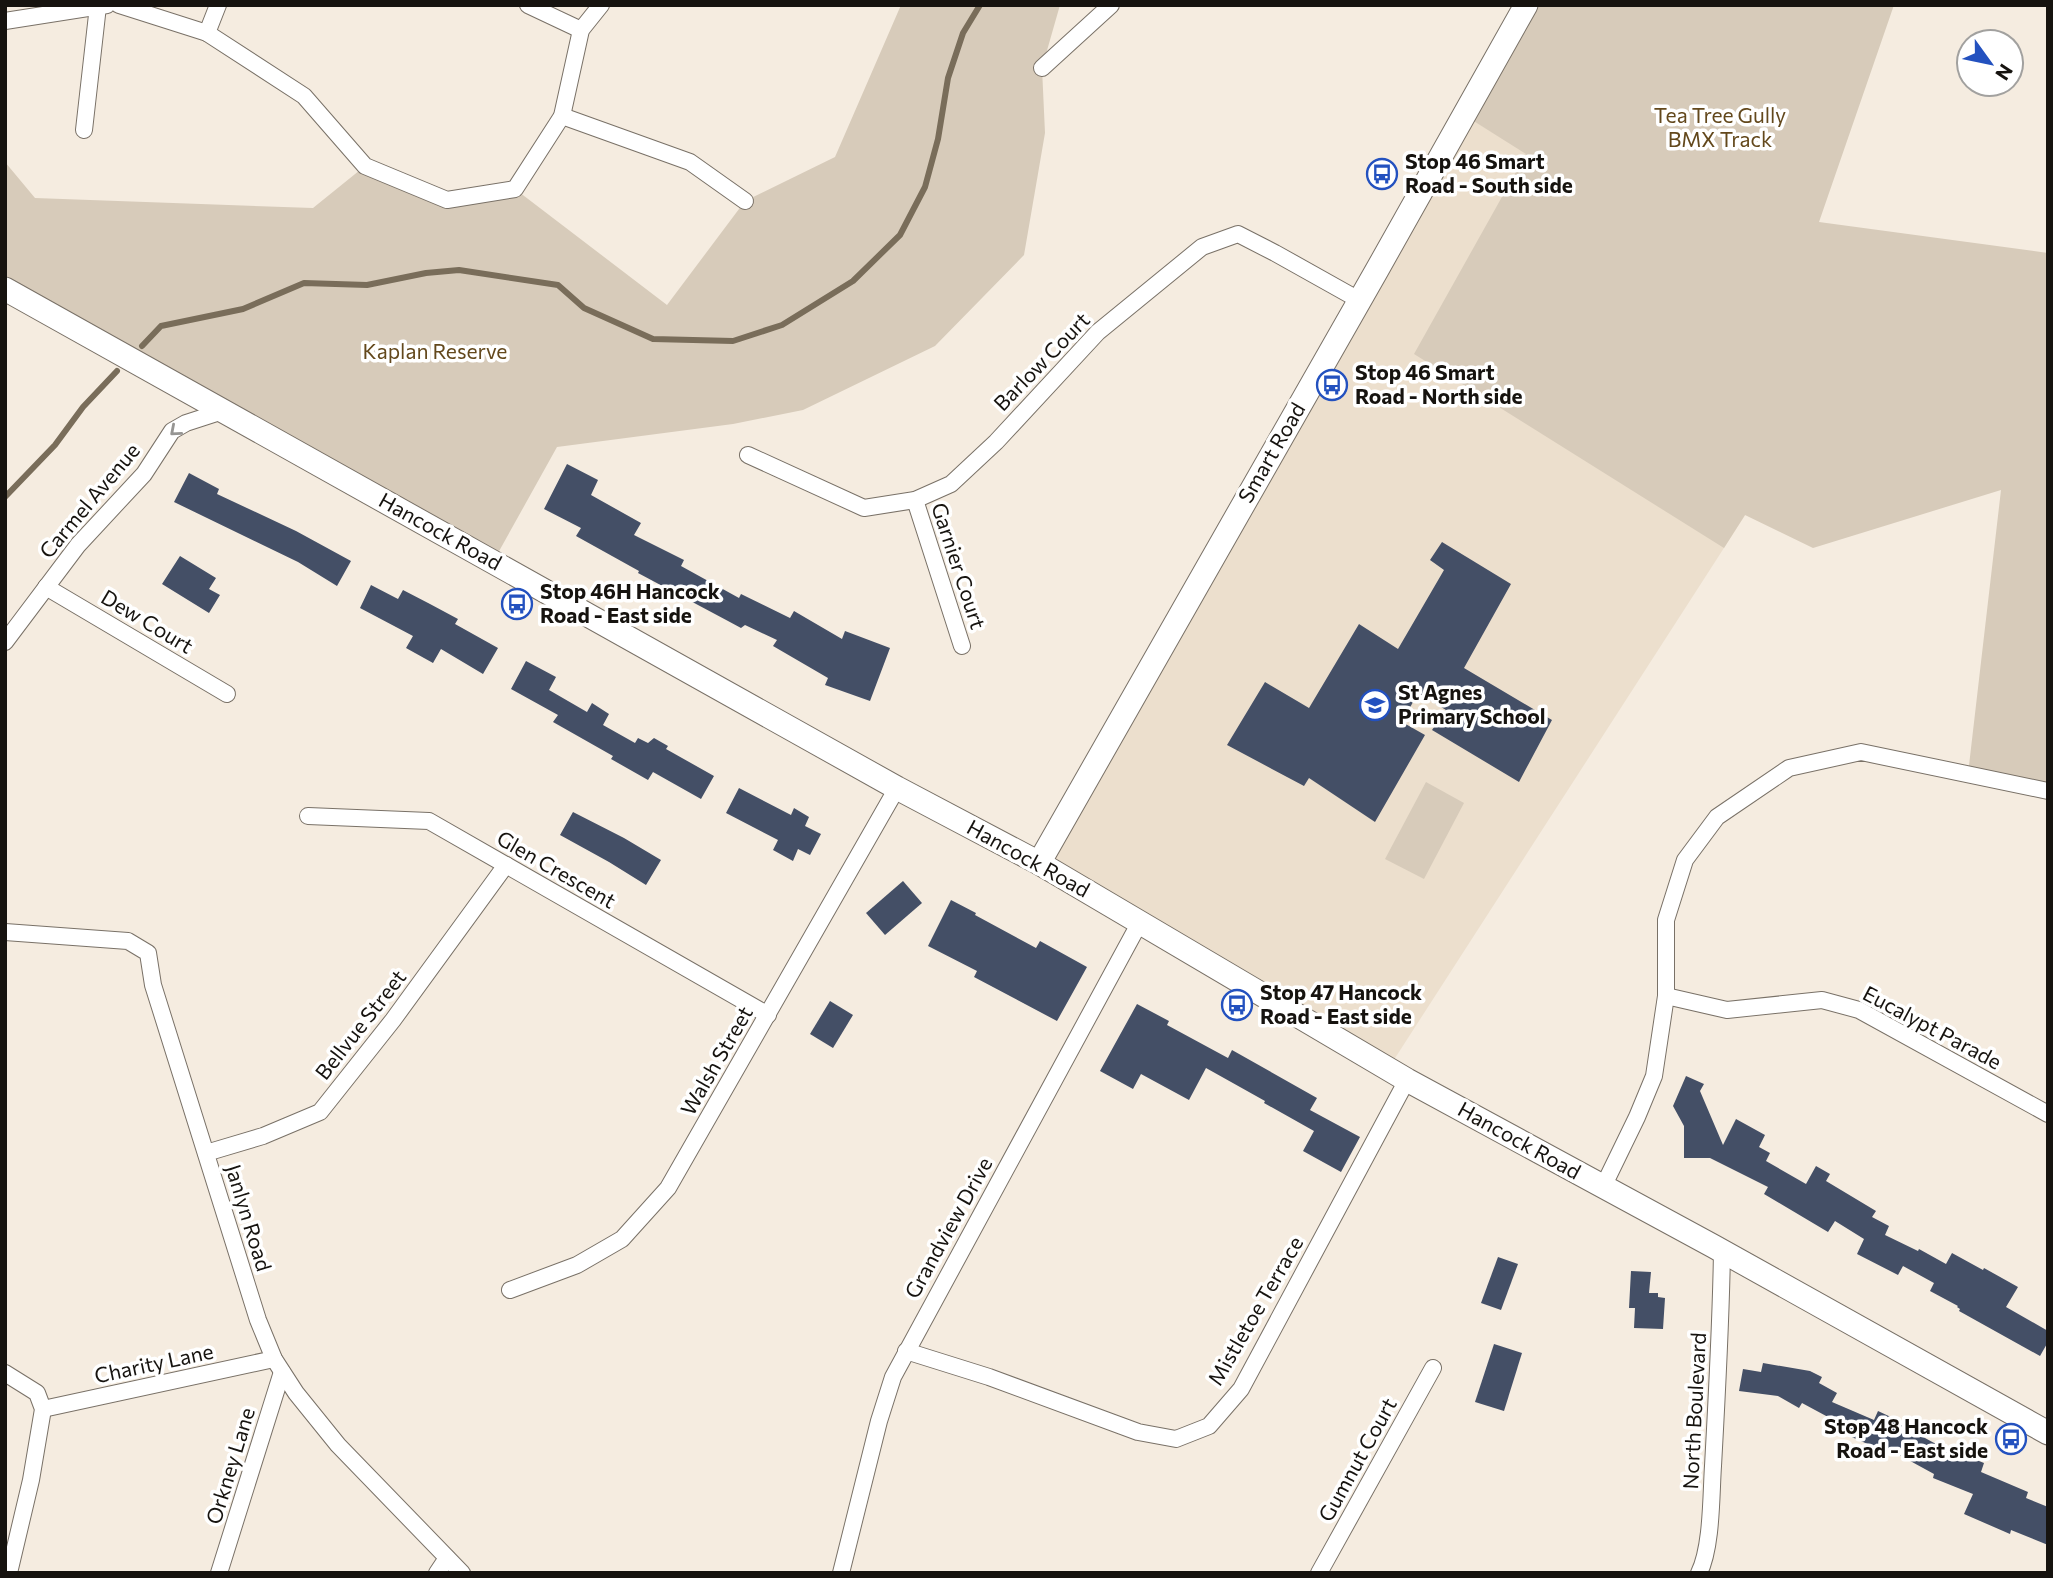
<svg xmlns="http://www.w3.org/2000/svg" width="2053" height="1578" viewBox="0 0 2053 1578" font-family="Commissioner,sans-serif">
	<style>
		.built { fill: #ecdfcd }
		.green { fill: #d7cbba }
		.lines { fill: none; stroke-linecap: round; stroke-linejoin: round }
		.stream { stroke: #796d5a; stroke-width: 6 }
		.building { fill: #444f66 }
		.street-casing { stroke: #797167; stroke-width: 18 }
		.secondary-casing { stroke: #797167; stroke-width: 25 }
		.street { stroke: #fff; stroke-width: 16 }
		.secondary { stroke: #fff; stroke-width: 23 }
		.oneway { stroke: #969593 }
		.labels { text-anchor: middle; stroke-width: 7; stroke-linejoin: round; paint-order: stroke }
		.park-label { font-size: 21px; fill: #63481c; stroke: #fff }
		.poi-label { font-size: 21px; font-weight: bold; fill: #16130f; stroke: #fff; text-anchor: start }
		.street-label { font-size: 21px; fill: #16130f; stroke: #fff }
	</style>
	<rect width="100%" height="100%" fill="#f5ece0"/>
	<polygon class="built" points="1464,115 1851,351 1388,1069 1039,863"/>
	<g class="green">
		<polygon points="901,5 1060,5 1042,68 1045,133 1024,255 935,346 803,410 733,424 557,447 493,562 5,290 5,162 35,198 313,208 365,166 447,200 515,189 667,305 745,201 835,157"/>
		<polygon points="1526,5 1894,5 1819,222 2048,253 2048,791 1968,774 2001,490 1813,548 1745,515 1724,548 1414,354 1526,154 1464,115"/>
		<polygon points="1426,782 1464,803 1424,879 1385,859"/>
	</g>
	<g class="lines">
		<g class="stream">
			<polyline points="142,346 161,326 243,309 304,283 367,285 426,273 459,270 558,285 584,308 653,339 733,341 782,325 853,281 900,235 925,187 938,139 948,78 963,33 980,5"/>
			<polyline points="5,497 55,445 83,407 117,371"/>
		</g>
	</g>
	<g class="building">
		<polygon points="567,464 598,480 591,495 641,523 634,535 684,560 681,566 739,598 741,594 790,618 794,611 842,639 845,631 890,648 870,701 825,685 828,678 773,646 777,640 745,625 741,628 728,621 638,573 639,571 576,536 581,528 544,509"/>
		<polygon points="189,473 219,489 217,494 296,531 351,561 337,586 298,562 174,502"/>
		<polygon points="1442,542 1511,584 1464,668 1552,720 1519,782 1432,730 1446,710 1418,693 1402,722 1425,735 1375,822 1309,778 1304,786 1227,745 1265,682 1309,708 1359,624 1398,649 1444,570 1430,560"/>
		<polygon points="180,556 216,578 209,589 220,595 209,613 162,584"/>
		<polygon points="371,585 398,599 403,590 430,604 458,619 455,624 498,648 483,674 441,649 433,663 406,648 413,636 360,608"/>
		<polygon points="526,661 556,677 549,690 587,712 592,703 609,714 603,725 635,743 638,738 648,743 654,738 668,746 666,749 714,776 701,799 653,772 648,780 611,759 613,756 553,722 558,715 511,689"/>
		<polygon points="739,788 791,815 794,808 809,817 805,826 821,834 810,855 798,849 793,861 773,850 778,840 726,813"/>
		<polygon points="573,812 624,838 661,860 646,885 609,862 560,835"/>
		<polygon points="903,881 922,903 885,935 866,913"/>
		<polygon points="951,900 976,913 975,915 1036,948 1040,941 1087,967 1057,1021 974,977 977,971 928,946"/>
		<polygon points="830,1001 853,1015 833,1048 810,1034"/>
		<polygon points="1137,1004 1169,1021 1167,1025 1228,1058 1232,1050 1317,1098 1310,1110 1360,1137 1341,1172 1303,1151 1314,1131 1264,1103 1265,1101 1206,1068 1189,1100 1141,1074 1133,1089 1100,1071"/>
		<polygon points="1686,1076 1704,1084 1700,1091 1723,1145 1736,1119 1765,1135 1759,1147 1770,1153 1766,1161 1806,1184 1816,1166 1830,1174 1826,1181 1876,1211 1872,1217 1889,1226 1885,1235 1918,1251 1919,1249 1946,1264 1952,1253 1983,1270 1984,1268 2018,1287 2006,1307 2048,1331 2048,1342 2040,1356 1959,1311 1960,1309 1957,1307 1958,1306 1930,1291 1934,1283 1903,1266 1898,1275 1857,1254 1864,1239 1835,1221 1828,1232 1764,1194 1768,1187 1710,1158 1684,1158 1684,1126 1673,1106"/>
		<polygon points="1498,1257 1518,1264 1501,1310 1481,1303"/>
		<polygon points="1631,1271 1651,1272 1649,1293 1658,1293 1658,1297 1665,1298 1663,1329 1634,1328 1635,1308 1629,1308"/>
		<polygon points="1494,1344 1522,1353 1504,1411 1475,1402"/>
		<polygon points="1763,1363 1810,1371 1822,1377 1819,1383 1837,1393 1832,1402 1874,1420 1878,1411 1893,1418 1892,1420 1936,1444 1984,1463 1981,1472 2028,1492 2026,1498 2048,1507 2048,1545 2011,1530 2010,1534 1964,1514 1973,1494 1933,1478 1934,1474 1881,1445 1879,1449 1838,1431 1841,1424 1802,1403 1799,1408 1778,1396 1739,1391 1743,1369 1761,1372"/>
	</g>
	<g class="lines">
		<g class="street-casing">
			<g id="street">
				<polyline points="119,5 207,33 304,96 365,166 447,200 515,189 562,116 581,30 601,5"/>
				<polyline points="528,5 581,30"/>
				<polyline points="5,21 107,5"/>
				<polyline points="207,33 218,5"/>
				<polyline points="1042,68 1111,5"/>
				<polyline points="562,116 690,162 745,201"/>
				<polyline points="84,130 98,6"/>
				<polyline points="748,455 864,508 915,500 951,484 996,442 1098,332 1202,247 1238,234 1275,253 1359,300"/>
				<polyline points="915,500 962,646"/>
				<polyline points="46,587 227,694"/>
				<polyline points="5,642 78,545 144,474 172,431 186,423 223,411"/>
				<polyline points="308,816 429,821 768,1015"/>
				<polyline points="5,932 128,941 148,953 153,985 258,1320 274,1359 296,1393 338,1445 462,1573"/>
				<polyline points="1666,996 1727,1010 1822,1000 1859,1010 2048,1114"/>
				<polyline points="206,1153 263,1136 320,1112 393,1020 506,865"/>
				<polyline points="1603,1187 1637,1117 1654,1076 1666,996 1666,920 1685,860 1717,817 1789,768 1861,752 2048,791"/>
				<polyline points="510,1290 577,1265 622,1239 668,1188 897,788"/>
				<polyline points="906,1351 989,1377 1138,1432 1176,1439 1209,1426 1241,1389 1407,1080"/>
				<polyline points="5,1373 37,1393 43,1409 31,1480 9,1573"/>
				<polyline points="43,1409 274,1359"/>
				<polyline points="219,1573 282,1372"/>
				<polyline points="437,1573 447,1558"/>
				<polyline points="841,1573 879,1421 893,1377 1140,922"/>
				<polyline points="1319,1573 1433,1368"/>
				<path d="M1699 1573C1712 1547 1711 1495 1713 1466 1717 1394 1721 1323 1722 1250"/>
			</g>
		</g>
		<g class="secondary-casing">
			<g id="secondary">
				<polyline points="5,289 897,788 1039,863 1407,1080 1713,1246 2048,1433"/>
				<polyline points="1039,863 1377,270 1526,5"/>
			</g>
		</g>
		<use href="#street" class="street"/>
		<use href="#secondary" class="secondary"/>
	</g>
	<defs><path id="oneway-chevron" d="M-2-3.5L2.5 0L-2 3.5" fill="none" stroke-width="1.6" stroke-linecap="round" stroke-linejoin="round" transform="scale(1.75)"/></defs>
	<use class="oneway" href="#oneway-chevron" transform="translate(175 431) rotate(139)"/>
	<defs>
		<g id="bus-ring" transform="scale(1.575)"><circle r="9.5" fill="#fff" stroke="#2351bf" stroke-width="1.5"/><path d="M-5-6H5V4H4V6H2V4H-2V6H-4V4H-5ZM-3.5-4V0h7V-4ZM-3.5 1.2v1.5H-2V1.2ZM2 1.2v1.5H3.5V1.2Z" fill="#2351bf"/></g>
		<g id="school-ring" transform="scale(1.575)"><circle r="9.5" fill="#fff" stroke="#2351bf" stroke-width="1.5"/><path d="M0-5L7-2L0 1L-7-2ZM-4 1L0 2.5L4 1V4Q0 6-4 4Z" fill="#2351bf"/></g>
	</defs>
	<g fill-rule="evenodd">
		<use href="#bus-ring" x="1382" y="174"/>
		<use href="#bus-ring" x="1332" y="385"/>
		<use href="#bus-ring" x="517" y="604"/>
		<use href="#school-ring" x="1375" y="705"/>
		<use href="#bus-ring" x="1237" y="1005"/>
		<use href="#bus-ring" x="2011" y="1439"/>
	</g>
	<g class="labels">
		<g class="park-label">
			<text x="1720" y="123">Tea Tree Gully<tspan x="1720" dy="24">BMX Track</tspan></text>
			<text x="435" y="359">Kaplan Reserve</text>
		</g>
		<g class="poi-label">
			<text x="1405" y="169">Stop 46 Smart<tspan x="1405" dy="24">Road - South side</tspan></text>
			<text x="1355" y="380">Stop 46 Smart<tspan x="1355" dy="24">Road - North side</tspan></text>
			<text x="540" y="599">Stop 46H Hancock<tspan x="540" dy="24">Road - East side</tspan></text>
			<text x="1398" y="700">St Agnes<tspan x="1398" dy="24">Primary School</tspan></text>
			<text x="1260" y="1000">Stop 47 Hancock<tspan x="1260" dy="24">Road - East side</tspan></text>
			<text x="1988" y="1434" text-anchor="end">Stop 48 Hancock<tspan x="1988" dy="24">Road - East side</tspan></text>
		</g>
		<g class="street-label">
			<text transform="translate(1042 362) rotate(-46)" y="7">Barlow Court</text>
			<text transform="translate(1272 453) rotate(-60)" y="7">Smart Road</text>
			<text transform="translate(90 501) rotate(-50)" y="7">Carmel Avenue</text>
			<text transform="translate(440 532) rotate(29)" y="7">Hancock Road</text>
			<text transform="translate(958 566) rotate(72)" y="7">Garnier Court</text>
			<text transform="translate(147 622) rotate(31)" y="7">Dew Court</text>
			<text transform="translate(1028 859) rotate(29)" y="7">Hancock Road</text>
			<text transform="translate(556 870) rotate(30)" y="7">Glen Crescent</text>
			<text transform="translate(361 1025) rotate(-52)" y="7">Bellvue Street</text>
			<text transform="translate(1932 1028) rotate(28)" y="7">Eucalypt Parade</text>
			<text transform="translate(717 1061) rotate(-60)" y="7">Walsh Street</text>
			<text transform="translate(1519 1141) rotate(29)" y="7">Hancock Road</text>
			<text transform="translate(248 1218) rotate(73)" y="7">Janlyn Road</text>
			<text transform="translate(949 1228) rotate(-61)" y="7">Grandview Drive</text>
			<text transform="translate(1256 1311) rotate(-60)" y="7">Mistletoe Terrace</text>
			<text transform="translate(154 1364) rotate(-12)" y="7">Charity Lane</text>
			<text transform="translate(1695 1411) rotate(-87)" y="7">North Boulevard</text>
			<text transform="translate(1358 1460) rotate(-61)" y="7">Gumnut Court</text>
			<text transform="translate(231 1466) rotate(-73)" y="7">Orkney Lane</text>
		</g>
	</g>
	<rect width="2053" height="1578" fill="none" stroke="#16130f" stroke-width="14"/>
	<g transform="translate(1990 63) rotate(123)"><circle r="33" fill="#ffffff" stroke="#a2a19f" stroke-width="2"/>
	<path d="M0-5L12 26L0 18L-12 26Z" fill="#2351bf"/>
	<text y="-10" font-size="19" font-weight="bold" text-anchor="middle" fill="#16130f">N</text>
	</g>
</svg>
